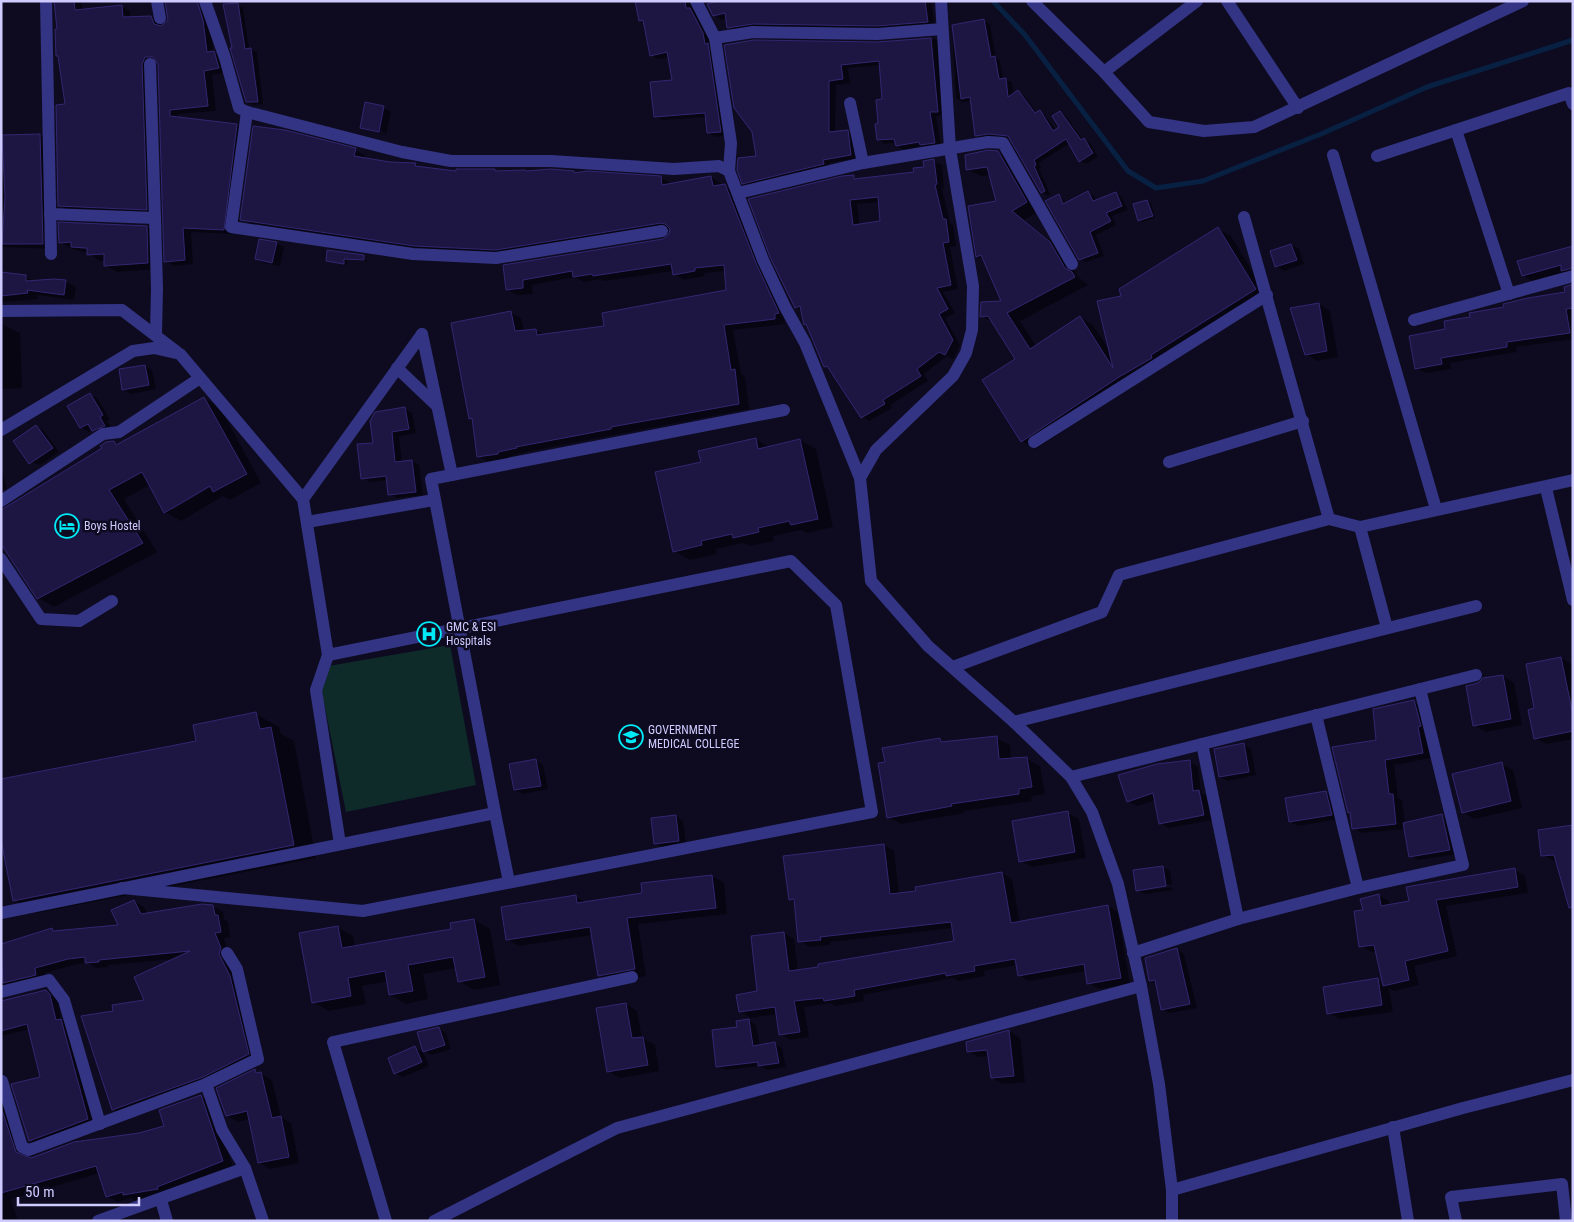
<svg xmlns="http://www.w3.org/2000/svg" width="1574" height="1222" viewBox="0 0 1574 1222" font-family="'Roboto Condensed',sans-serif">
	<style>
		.green { fill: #0e2b29 }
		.shadow { fill: #0007; fill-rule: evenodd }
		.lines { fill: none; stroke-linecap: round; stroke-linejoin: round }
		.stream { stroke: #082143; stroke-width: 5 }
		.building { fill: #1d1643; stroke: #322771; fill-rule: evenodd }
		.minor { stroke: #333483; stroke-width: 12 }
		.labels { text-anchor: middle; stroke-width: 5; stroke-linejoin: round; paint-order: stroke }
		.poi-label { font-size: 12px; fill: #cfcbff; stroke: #0e0b21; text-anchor: start }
	</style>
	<rect width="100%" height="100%" fill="#0e0b21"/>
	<polygon class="green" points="450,645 476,785 346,812 317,668"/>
	<g class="shadow">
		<polygon points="55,1 81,1 83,11 121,6 130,11 130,18 151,17 160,22 161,27 198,8 207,13 211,26 214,53 222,57 227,72 212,75 216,111 178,114 178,118 237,125 245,130 232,234 191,232 193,264 174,266 166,261 158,61 154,62 155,214 68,210 59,205 66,105 59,57 57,56 58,30"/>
		<polygon points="636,1 698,1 711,39 728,135 716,137 708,132 707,117 662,120 655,116 674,81 670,57 658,59 651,55 645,23 640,20"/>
		<polygon points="706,1 931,1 935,26 885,30 736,31 728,27 727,18 722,20 714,15"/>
		<polygon points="237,5 243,8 249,49 257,52 263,104 253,105 247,102 233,49"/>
		<polygon points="984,21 990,24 996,58 1000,61 1003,79 1012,82 1013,95 1018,92 1024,95 1037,113 1040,112 1045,115 1056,130 1060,127 1060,112 1066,116 1083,140 1090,143 1098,157 1086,164 1080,161 1070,143 1039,163 1041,168 1039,169 1050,194 1048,196 1042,192 1010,138 995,136 982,138 977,135 972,101 962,102 956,98 952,27"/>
		<polygon points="935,39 942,43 944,115 936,116 941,146 928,148 924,146 904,150 897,146 896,142 885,144 878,140 884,100 880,65 848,68 850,83 836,85 835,133 847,131 854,135 858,158 829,163 830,168 750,187 744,183 758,157 753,132 735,108 877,43"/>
		<path d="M366 104 384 108 391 112 386 135 369 131 361 127ZM368 128 385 132V134L368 131Z"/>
		<polygon points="40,135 51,141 53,249 1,247 1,140 4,140 4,136"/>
		<polygon points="355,150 365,155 364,159 390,164 415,164 421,168 457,173 494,170 498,172 574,172 661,178 671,183 711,177 721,183 721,186 725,186 735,192 788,318 784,320 785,324 733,330 741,374 745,377 749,409 526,452 508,457 508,459 488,462 478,456 474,421 470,418 511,313 521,318 524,331 535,330 544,335 606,327 727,291 726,271 704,273 705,276 684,280 674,274 673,271 604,281 601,279 584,282 575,277 532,285 533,294 517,295 507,289 505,266 664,240 671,235 671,228 506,255 425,251 252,225 242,219"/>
		<polygon points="998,152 1011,160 1040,210 1024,220 1063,251 1078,277 1088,285 1020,321 1036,346 1080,317 1093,325 1110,351 1122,297 1218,229 1231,236 1268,297 1036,449 1022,441 984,381 1017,359 994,323 982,316 1002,302 984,260 978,256 969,207 998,202 991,175 981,176 967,169"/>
		<path d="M934 161 942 165 944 188 942 189 950 223 953 225 956 246 950 247 958 289 943 292 955 313 945 318 960 345 953 359 947 356 924 374 928 381 890 405 892 408 869 421 862 417 831 370 825 366 802 311 796 307 853 176 859 179 915 173 926 168 924 162ZM880 202 882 223 860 226 857 204Z"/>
		<polygon points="1087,192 1094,196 1097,201 1116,193 1122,197 1128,210 1112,216 1116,225 1096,235 1104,256 1086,262 1080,259 1059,196 1067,203"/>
		<polygon points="1147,201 1151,203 1155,218 1142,222 1139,220"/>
		<path d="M147 227 158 234 159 269 117 272 105 265V261H100L88 253 72 249 60 242ZM78 246 93 247V249H80Z"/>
		<polygon points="276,243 284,247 280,266 263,263 256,258"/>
		<polygon points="1291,245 1299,249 1304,264 1284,271 1276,266"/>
		<polygon points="1573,247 1573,275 1565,272 1532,281 1523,275"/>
		<polygon points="363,256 367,261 347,260 347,265 327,260"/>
		<polygon points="1,273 25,276 35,282 65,281 76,287 74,300 37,295 38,299 1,302"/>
		<polygon points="1573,286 1573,339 1516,347 1517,352 1450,363 1451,369 1426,373 1416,368 1446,330 1471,318 1566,293"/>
		<polygon points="1319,304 1330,311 1338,357 1317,361 1306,354"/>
		<polygon points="1,324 20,333 22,388 1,389"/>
		<polygon points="145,366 152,370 156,389 131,394 123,389"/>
		<polygon points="90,394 98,399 110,420 107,421 112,430 101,435 93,429 89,432 81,427"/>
		<path d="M204 398 220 407 261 483 230 500 223 496 181 521 165 512 150 485 124 499 157 552 54 607 38 598 114 442 119 445ZM215 482 216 484 172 510V507Z"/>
		<polygon points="405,409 412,413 416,433 399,436 402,462 412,461 419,465 423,495 397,498 390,494 388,480 370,482 362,478 375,444"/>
		<polygon points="37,427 44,431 59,452 40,465 28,461"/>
		<polygon points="755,439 770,447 800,440 816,449 833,527 807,533 801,530 773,536 774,541 750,546 743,543 716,549 717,554 690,560 674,551 702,463"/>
		<polygon points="1,466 7,489 1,490"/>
		<polygon points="1561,658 1573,665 1573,739 1547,744 1535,738 1536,709 1527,665"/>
		<polygon points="1503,676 1514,683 1522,725 1486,732 1474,725"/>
		<polygon points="1414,702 1423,707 1431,758 1394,765 1398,798 1402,800 1405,824 1442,816 1449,820 1457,854 1418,860 1411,856 1406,829 1362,833 1353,828 1351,813 1349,812 1377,741"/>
		<polygon points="256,714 279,727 281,734 294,741 316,858 37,913 14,900 198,742"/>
		<polygon points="996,738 1010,745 1011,760 1027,759 1040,766 1045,794 1031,796 1032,801 964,811 965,813 901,824 888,817 886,763 940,740 945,743"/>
		<polygon points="1243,744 1251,749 1256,775 1228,781 1220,777"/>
		<polygon points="536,761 543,765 548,789 523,794 515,790"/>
		<polygon points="1189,761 1198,767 1201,793 1208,797 1213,820 1169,828 1160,823 1156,800 1137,806 1128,801"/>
		<polygon points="1501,764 1513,770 1522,808 1474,819 1463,812"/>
		<polygon points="1326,793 1333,797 1339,819 1298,826 1290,822"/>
		<polygon points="1067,813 1079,819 1086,858 1032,867 1020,861"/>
		<polygon points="676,816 683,821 686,844 662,847 655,843"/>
		<polygon points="1573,826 1557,862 1542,855"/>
		<polygon points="884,845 894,851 899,894 1002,873 1012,879 1020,923 1108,906 1118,912 1130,984 1099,989 1089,983 1086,971 1029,981 1019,975 1018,965 984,971 985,976 958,981 953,978 863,995 864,1001 835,1006 830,1003 804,1007 809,1037 790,1040 780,1034 777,1014 751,1018 741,1012 758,992 784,933 794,939 798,971 955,942 953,928 830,942 830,945 810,947 799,941 795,902 790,899"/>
		<polygon points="1163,867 1170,871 1172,884 1142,889 1142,891 1172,887 1173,890 1145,894 1137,890"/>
		<polygon points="1515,870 1525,876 1528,893 1446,906 1457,956 1414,966 1419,985 1394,991 1389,988 1393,1012 1340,1019 1328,1013 1377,980 1384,983 1376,951 1371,952 1361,946 1364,911 1378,895 1389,901 1389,906 1410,902"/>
		<polygon points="712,876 724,883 727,914 638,924 646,976 610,982 599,975 593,935 519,946 507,939 576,897 587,903 644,894"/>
		<polygon points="134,901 144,907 148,914 213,906 223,912 224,919 228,922 230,937 224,938 258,1060 123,1115 113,1109 114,1012 146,1000 176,959 108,965 109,967 96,968 88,963 78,964 45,973 46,980 1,986 1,943 52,929 56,932 119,926"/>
		<polygon points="474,920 490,929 500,985 474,990 459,981 457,968 423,974 428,999 406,1004 390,995 388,981 362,986 366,1004 329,1011 313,1002 337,927 353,936 355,947 452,930"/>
		<polygon points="1177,949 1184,954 1197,1008 1169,1013 1162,1009 1157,984 1150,980"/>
		<polygon points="46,991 57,1000 62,1021 68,1024 94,1123 36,1144 30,1140 41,1078 30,1029 1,1036 1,1002"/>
		<polygon points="626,1004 637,1011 642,1038 655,1045 659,1071 620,1078 608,1071"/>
		<polygon points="749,1020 756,1025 760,1046 775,1044 782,1048 786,1067 767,1070 760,1066 725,1070 717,1066 739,1028"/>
		<polygon points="439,1029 446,1033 451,1049 432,1055 424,1051"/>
		<polygon points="1009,1031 1020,1038 1025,1082 1003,1084 992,1078 989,1056 979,1057 968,1051"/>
		<polygon points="415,1048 423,1052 429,1066 403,1077 395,1073"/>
		<polygon points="255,1071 272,1080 281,1117 291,1123 299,1163 270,1169 259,1163 250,1119 238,1122 227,1116"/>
		<polygon points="1,1074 24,1156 32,1159 165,1127 201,1096 211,1102 233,1167 167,1195 134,1200 131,1198 117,1202 107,1196 100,1173 11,1199 18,1221 1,1221"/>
	</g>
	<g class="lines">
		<polyline class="stream" points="993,1 1025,35 1128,171 1156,188 1203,181 1321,134 1427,87 1573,40"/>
	</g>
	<g class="building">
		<polygon points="54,1 74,1 75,10 122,5 123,17 151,16 154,24 161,26 168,20 165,1 197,1 203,20 207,52 214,51 219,68 204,71 208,106 170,110 170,116 237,124 224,230 183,228 185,260 164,262 158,64 153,57 145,57 142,64 147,210 58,206 56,105 65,104 58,56 56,56 55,29 57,29"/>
		<polygon points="635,1 685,1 686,8 690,8 703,33 705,44 708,43 721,132 707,133 705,113 654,117 650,82 672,80 667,52 650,56 643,20 639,21"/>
		<polygon points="717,1 925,1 928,22 877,26 753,24 727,28 725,13 713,16 707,4"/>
		<polygon points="238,3 245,49 251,48 258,102 246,102 230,48 232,48 223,4"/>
		<polygon points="984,19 991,57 995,56 999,79 1006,78 1008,97 1018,90 1035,113 1040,110 1053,131 1059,127 1052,116 1060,111 1081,140 1084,138 1093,153 1079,162 1066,139 1034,160 1036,165 1034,166 1045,191 1041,193 1008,136 989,134 975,136 970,97 961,99 952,25"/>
		<polygon points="931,38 938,112 930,112 935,143 920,145 919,142 896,146 894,139 877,140 875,124 878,123 876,100 882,99 879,61 841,65 843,79 829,81 829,132 848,130 851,155 823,160 824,164 742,184 737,170 738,158 756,156 752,132 734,108 724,45 754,40 877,42"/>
		<polygon points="365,102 384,106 379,132 360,128"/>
		<polygon points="253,126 285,130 356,148 354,156 390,162 416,163 415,166 456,171 456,169 495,169 495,171 525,170 526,171 551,169 574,171 574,173 587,171 661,176 662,185 711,176 713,186 725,184 756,263 779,313 775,314 775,319 724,325 731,370 735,369 739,404 611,427 611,429 516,447 517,448 498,452 498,454 477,457 472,418 469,419 451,323 511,311 515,331 536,329 537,335 604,326 602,313 726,290 724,265 695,268 695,271 673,275 671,264 593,276 592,274 573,277 572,271 523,280 523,288 506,290 503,265 663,239 669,234 670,229 665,224 661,223 496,250 414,246 240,220"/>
		<polygon points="40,134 43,244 2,244 5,197 2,135"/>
		<polygon points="988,150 998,151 1027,202 1012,211 1050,242 1065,268 1072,272 1075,277 1007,313 1030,349 1080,316 1113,368 1097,301 1121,296 1119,289 1218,227 1256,289 1151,355 1152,358 1119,377 1021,442 982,380 1015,359 988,316 980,317 981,302 1001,301 981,255 976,257 968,206 996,201 987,167 966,170 965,155"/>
		<path d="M934 159 937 184 935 185 943 219H946L949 242 943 243 951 285 937 288 948 309 939 314 953 340 945 355 939 352 917 369 921 376 883 400 885 404 861 418 827 366 824 367 806 324 804 325 800 306 795 308 770 257 748 199 842 176 854 175V179L914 172 913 168 924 167 923 161ZM878 197 880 221 853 225 850 200Z"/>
		<polygon points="1088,191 1093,201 1116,192 1122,206 1106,213 1111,221 1090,232 1098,253 1079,260 1045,201 1059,194 1063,204"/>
		<polygon points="1147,200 1153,216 1138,221 1133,204"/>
		<polygon points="58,222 147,226 148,263 104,266 104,254 87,255 87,248 71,247 71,242 59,243"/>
		<polygon points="259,239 277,242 272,263 255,259"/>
		<polygon points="1291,244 1297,260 1275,267 1270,251"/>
		<polygon points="1573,246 1573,268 1561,271 1561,265 1522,276 1517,261"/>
		<polygon points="327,250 364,255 364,260 344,259 344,264 326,261"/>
		<polygon points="1,272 26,275 26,281 54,279 66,280 64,295 27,290 28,293 1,296"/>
		<polygon points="1573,284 1573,308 1566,309 1570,333 1507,342 1507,347 1441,358 1442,364 1415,369 1409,336 1445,329 1444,321 1470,317 1469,313 1504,307 1503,304 1528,298 1565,292 1564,287"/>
		<polygon points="1319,303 1327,351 1305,355 1290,308"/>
		<polygon points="145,365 149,385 122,390 119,369"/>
		<polygon points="90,393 103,415 100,417 105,426 92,431 88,424 80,428 67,406"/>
		<polygon points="204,397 247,474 213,492 210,486 164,513 142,472 109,490 143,543 37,599 1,544 1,510 102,448 100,446 106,442 114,441 116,445"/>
		<polygon points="405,407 409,429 392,432 395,462 412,460 416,492 388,495 386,476 361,479 357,444 373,443 370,421 375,412"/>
		<polygon points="36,425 53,448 29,464 13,441"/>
		<polygon points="756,438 758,449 800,439 818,519 791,525 789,521 758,528 759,532 733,538 732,534 701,541 702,545 673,552 655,472 701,462 698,451"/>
		<polygon points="1561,657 1573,715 1573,731 1534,739 1528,710 1534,708 1526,664"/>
		<polygon points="1503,675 1511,719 1473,726 1466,686 1478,683 1483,678"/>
		<polygon points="1414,700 1421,726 1418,727 1423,753 1385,760 1389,794 1393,794 1396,824 1352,829 1350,812 1348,813 1332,747 1376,740 1373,709"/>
		<polygon points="256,712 260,729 271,727 294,845 13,901 1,840 1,779 196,741 193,725"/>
		<polygon points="997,736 999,759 1027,757 1032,787 1019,789 1019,794 951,804 952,806 887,818 878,763 885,762 882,748 940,738 941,742"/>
		<polygon points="1244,743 1249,772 1219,777 1214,749"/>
		<polygon points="536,759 541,786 514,790 509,764"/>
		<polygon points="1190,760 1193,791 1199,790 1204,815 1159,824 1153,793 1127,802 1118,775 1157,764"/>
		<polygon points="1502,762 1511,801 1462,813 1452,774"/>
		<polygon points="1326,791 1332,815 1289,822 1285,798"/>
		<polygon points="1068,811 1075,852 1019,862 1012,821"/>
		<polygon points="1442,814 1450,850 1409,857 1403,823"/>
		<polygon points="676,815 679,841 654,844 651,818"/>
		<polygon points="1573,825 1573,907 1569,908 1554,855 1541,856 1538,830"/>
		<polygon points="884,844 890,894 916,891 915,887 1002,872 1011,923 1108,905 1121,978 1087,984 1084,964 1018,976 1015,959 974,966 975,971 946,976 946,973 854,990 855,996 824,1001 823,998 794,1001 800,1032 779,1035 775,1007 739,1012 736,995 757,991 751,936 784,932 789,971 818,967 818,964 954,941 951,922 820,937 821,940 798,942 794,899 789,900 783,856"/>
		<polygon points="1163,866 1166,886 1136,891 1133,870"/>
		<polygon points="1515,868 1518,887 1436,900 1448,951 1405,961 1409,980 1383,986 1374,945 1359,947 1354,911 1363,910 1360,899 1379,894 1381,906 1409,901 1406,887"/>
		<polygon points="712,875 716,908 627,918 635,969 598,976 590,927 506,940 501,907 576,895 577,903 642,893 641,883"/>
		<polygon points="134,900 141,914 202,904 213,905 215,915 218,915 221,932 215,933 221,948 219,954 230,976 249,1054 203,1077 112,1110 81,1016 113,1011 112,1005 144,1000 134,977 190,951 99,960 99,962 85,963 85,957 68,959 35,968 36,975 3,983 1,944 52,928 53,931 118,925 111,910"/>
		<polygon points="474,919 485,977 458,982 453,957 408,965 413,991 389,995 385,971 348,978 351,996 312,1003 299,933 338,926 342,948 451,929 450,923"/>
		<polygon points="1177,948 1190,1004 1161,1010 1155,980 1149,981 1145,958"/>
		<polygon points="1378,978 1382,1005 1327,1014 1323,987"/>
		<polygon points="46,990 50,995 56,1020 61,1019 88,1119 29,1141 11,1084 40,1077 27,1024 1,1031 1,1001"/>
		<polygon points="626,1003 632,1038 643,1037 648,1065 607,1072 596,1008"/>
		<polygon points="749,1019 753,1046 775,1042 779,1063 758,1066 758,1062 716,1067 712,1030 737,1027 736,1021"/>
		<polygon points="439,1027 445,1045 423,1052 417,1032"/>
		<polygon points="1009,1030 1014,1076 991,1078 987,1050 967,1052 966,1042"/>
		<polygon points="415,1046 422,1062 394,1074 388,1058"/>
		<polygon points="255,1069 256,1073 261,1072 272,1118 281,1116 289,1157 258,1163 247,1111 226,1116 216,1088"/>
		<polygon points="201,1095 223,1161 157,1187 158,1189 123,1195 123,1192 106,1197 96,1166 1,1193 1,1107 16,1152 31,1158 74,1142 139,1133 164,1126 159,1110"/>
	</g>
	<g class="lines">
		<g class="minor">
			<polyline points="46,1 51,254"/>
			<polyline points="157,1 160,18"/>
			<polyline points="205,1 225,58 239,108 247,112 402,152 451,161 551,161 674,169 719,166 729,171 763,260 785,307 805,343 860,478"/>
			<polyline points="696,1 715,38 753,32 877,34 942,29"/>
			<polyline points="941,1 950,149 973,286 972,330 966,353 953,376 876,450 860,478 871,581 928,646 1014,722 1071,777 1092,812 1118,884 1141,986 1159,1084 1172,1190 1172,1221"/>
			<polyline points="1032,1 1104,72 1149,122 1204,131 1254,127 1523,1"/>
			<polyline points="1227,1 1298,108"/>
			<polyline points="715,38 731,143 729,171"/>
			<polyline points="1104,72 1197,1"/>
			<polyline points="850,103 863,163"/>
			<polyline points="247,112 231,227 413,254 496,258 662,231"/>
			<polyline points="1456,130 1509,294"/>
			<polyline points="1333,155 1436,509"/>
			<polyline points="1377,156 1569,93 1573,104"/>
			<polyline points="738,193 863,163 988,142 1003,143 1072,264"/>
			<polyline points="50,214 155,218 150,64"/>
			<polyline points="1244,217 1329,519"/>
			<polyline points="155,218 157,288 156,335"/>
			<polyline points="1,311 122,310 177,352"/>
			<polyline points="1414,320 1573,276"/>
			<polyline points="422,334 452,475"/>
			<polyline points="397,368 437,406"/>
			<polyline points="1,430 133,351 154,348 180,354 303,499 328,655 791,561 836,605 872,812 363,911 122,888"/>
			<polyline points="1034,442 1267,295"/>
			<polyline points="1169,462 1303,421"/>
			<polyline points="1546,488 1573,600"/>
			<polyline points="303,499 422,334"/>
			<polyline points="1,501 103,434 119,432 200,378"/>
			<polyline points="307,522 434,500"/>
			<polyline points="1360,527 1387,628"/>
			<polyline points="1,559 41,619 79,621 112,601"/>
			<polyline points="328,655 316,690 340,844"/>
			<polyline points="953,667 1102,612 1119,575 1329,519 1360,527 1573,480"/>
			<polyline points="1316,715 1358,888"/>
			<polyline points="1014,722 1476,606"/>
			<polyline points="1202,744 1238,919"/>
			<polyline points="1071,777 1476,675"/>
			<polyline points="495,813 509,882"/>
			<polyline points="1,913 495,813 431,479 784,410"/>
			<polyline points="1133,953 1238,919 1358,888 1463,865 1420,689"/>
			<polyline points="1,992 49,980 64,1000 100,1124"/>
			<polyline points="2,1081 22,1147 29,1150 206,1084 258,1059 237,969 227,953"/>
			<polyline points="206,1084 222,1130 245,1168 263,1221"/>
			<polyline points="1393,1127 1408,1221"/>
			<polyline points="1172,1190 1463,1108 1573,1080"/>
			<polyline points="161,1200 167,1221"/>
			<polyline points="98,1221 245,1168"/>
			<polyline points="386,1221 333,1042 632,977"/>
			<polyline points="434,1221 617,1128 1141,986"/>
			<polyline points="1456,1221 1451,1197 1562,1184 1566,1221"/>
		</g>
	</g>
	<defs>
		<g id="hotel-ring" transform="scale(1.25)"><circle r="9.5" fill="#0e0b21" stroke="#00eaf6" stroke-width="1.5"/><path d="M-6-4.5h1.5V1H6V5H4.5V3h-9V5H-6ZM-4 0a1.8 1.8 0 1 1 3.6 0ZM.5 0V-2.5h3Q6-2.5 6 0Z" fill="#00eaf6"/></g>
		<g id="hospital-ring" transform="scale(1.25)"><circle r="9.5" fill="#0e0b21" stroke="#00eaf6" stroke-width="1.5"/><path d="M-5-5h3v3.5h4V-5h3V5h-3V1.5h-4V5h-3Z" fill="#00eaf6"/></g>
		<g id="university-ring" transform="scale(1.25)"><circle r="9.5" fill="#0e0b21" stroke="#00eaf6" stroke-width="1.5"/><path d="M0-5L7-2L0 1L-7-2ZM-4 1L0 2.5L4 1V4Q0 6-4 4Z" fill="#00eaf6"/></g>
	</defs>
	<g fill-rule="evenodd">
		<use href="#hotel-ring" x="67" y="526"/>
		<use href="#hospital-ring" x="429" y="634"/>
		<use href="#university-ring" x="631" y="737"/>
	</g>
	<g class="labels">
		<g class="poi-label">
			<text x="84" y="530">Boys Hostel</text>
			<text x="446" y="631">GMC &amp; ESI<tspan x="446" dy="14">Hospitals</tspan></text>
			<text x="648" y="734">GOVERNMENT<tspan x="648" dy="14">MEDICAL COLLEGE</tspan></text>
		</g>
	</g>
	<rect width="1574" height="1222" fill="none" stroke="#cfcbff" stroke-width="5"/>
	<path d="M18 1197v8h121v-8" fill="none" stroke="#cfcbff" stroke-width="2.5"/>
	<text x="25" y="1197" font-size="15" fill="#cfcbff" stroke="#0e0b21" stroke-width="4" paint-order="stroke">50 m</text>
</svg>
